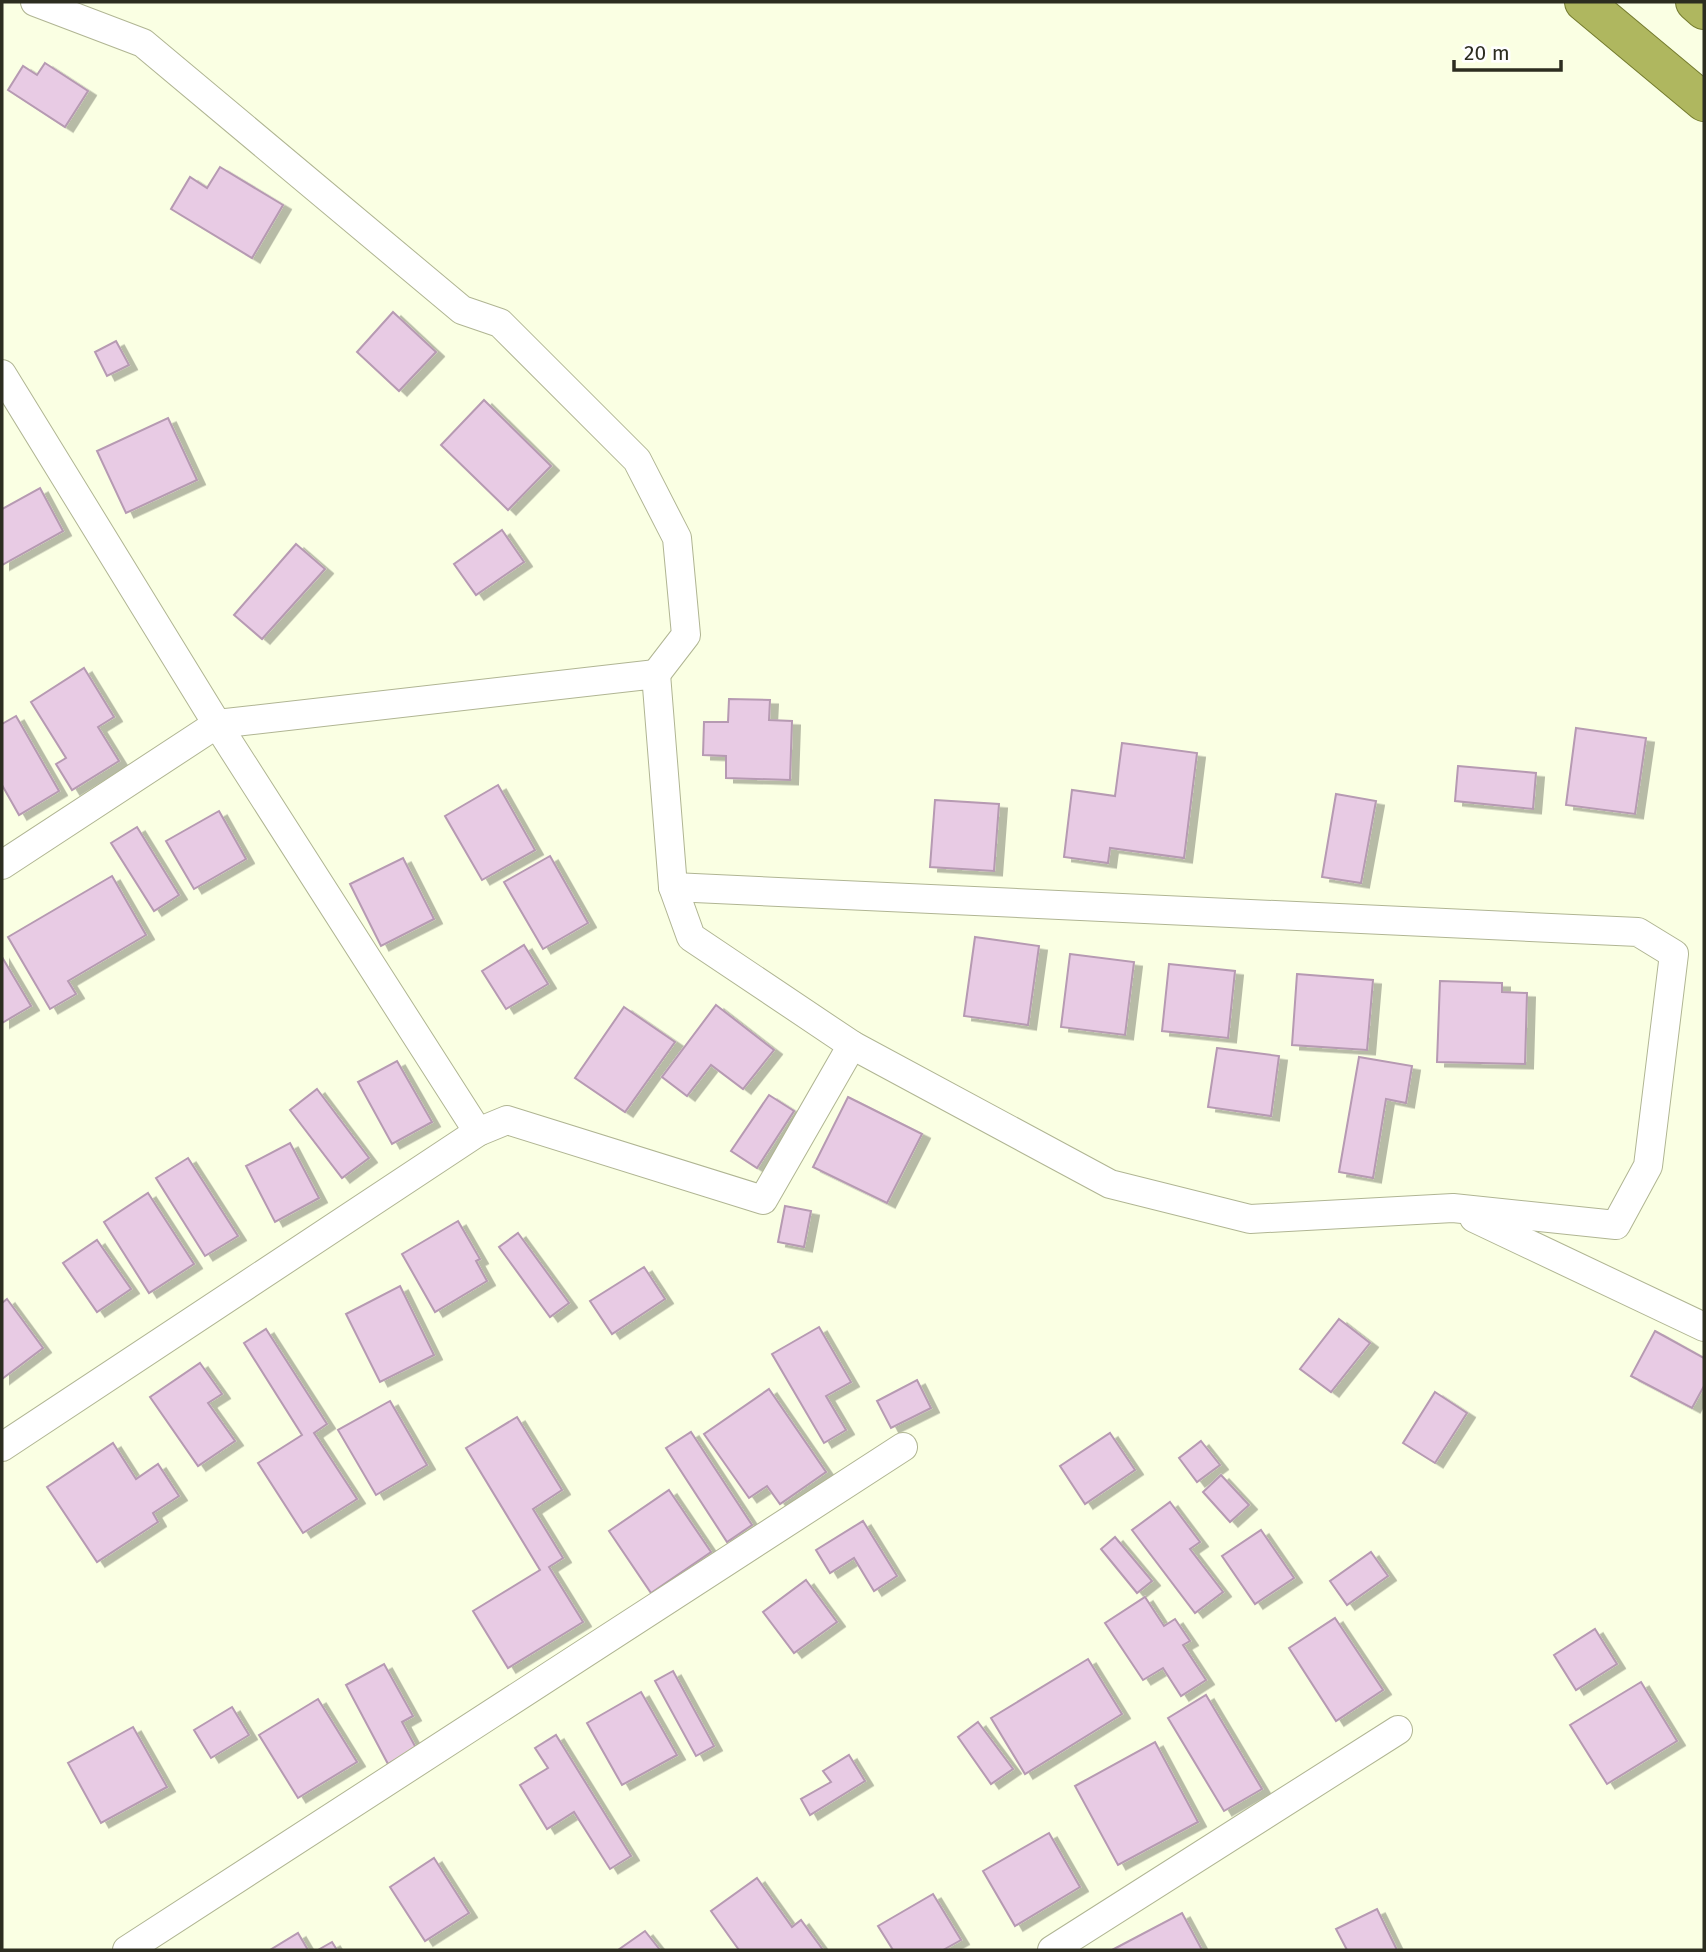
<svg xmlns="http://www.w3.org/2000/svg" width="1706" height="1952" viewBox="0 0 1706 1952" font-family="'Fira Sans',sans-serif">
	<style>
		.building { fill: #e8cbe4; stroke: #b69ab2; stroke-width: 2; filter: url(#shadow) }
		.lines { fill: none; stroke-linecap: round; stroke-linejoin: round }
		.minor-casing { stroke: #b0b593; stroke-width: 30 }
		.trunk-casing { stroke: #747b2f; stroke-width: 40 }
		.minor { stroke: #fff; stroke-width: 28 }
		.trunk { stroke: #afb75f; stroke-width: 38 }
	</style>
	<defs>
		<filter id="shadow"><feDropShadow dx="8" dy="4.5" stdDeviation="0" flood-color="#0004"/></filter>
	</defs>
	<rect width="100%" height="100%" fill="#faffe3"/>
	<g class="building">
		<polygon points="45,63 88,91 65,127 8,90 23,66 37,75"/>
		<polygon points="220,167 283,205 252,258 171,209 190,177 207,188"/>
		<polygon points="393,312 436,352 399,391 357,352"/>
		<polygon points="116,341 129,365 107,376 95,352"/>
		<polygon points="484,400 551,466 508,510 441,445"/>
		<polygon points="168,418 197,480 126,513 97,451"/>
		<polygon points="40,488 63,531 2,565 2,509"/>
		<polygon points="502,530 524,562 476,595 454,564"/>
		<polygon points="296,544 325,569 262,639 234,615"/>
		<polygon points="84,668 114,717 98,727 119,761 72,790 56,764 66,758 31,702"/>
		<polygon points="729,699 770,700 769,720 792,721 790,780 726,778 726,756 703,755 704,722 728,722"/>
		<polygon points="16,716 59,791 19,815 2,785 2,724"/>
		<polygon points="1576,728 1646,738 1635,814 1566,805"/>
		<polygon points="1122,743 1197,753 1184,858 1110,848 1108,863 1064,857 1072,790 1115,796"/>
		<polygon points="1458,766 1536,773 1533,809 1455,801"/>
		<polygon points="498,785 535,850 482,880 445,816"/>
		<polygon points="1336,794 1376,801 1361,883 1322,877"/>
		<polygon points="935,800 999,804 994,871 930,867"/>
		<polygon points="219,811 246,859 194,889 166,841"/>
		<polygon points="137,827 179,895 154,911 111,843"/>
		<polygon points="550,856 588,923 543,949 504,882"/>
		<polygon points="403,858 434,919 381,946 350,884"/>
		<polygon points="112,876 146,935 68,981 76,994 50,1009 8,937"/>
		<polygon points="975,937 1039,946 1028,1025 964,1016"/>
		<polygon points="524,945 548,984 506,1009 482,971"/>
		<polygon points="1070,954 1134,962 1125,1035 1061,1027"/>
		<polygon points="2,957 31,1006 2,1023"/>
		<polygon points="1169,964 1235,971 1228,1038 1162,1031"/>
		<polygon points="1297,974 1373,980 1367,1050 1292,1045"/>
		<polygon points="1440,981 1502,983 1502,992 1527,993 1525,1064 1437,1062"/>
		<polygon points="716,1005 774,1050 743,1089 711,1065 687,1096 662,1077"/>
		<polygon points="624,1007 675,1042 625,1112 575,1078"/>
		<polygon points="1217,1048 1279,1056 1271,1116 1208,1107"/>
		<polygon points="1359,1057 1412,1066 1406,1103 1386,1099 1373,1178 1339,1172"/>
		<polygon points="397,1061 432,1122 392,1144 358,1082"/>
		<polygon points="317,1089 369,1158 342,1178 290,1110"/>
		<polygon points="769,1095 794,1111 757,1168 731,1151"/>
		<polygon points="848,1097 922,1134 887,1203 813,1167"/>
		<polygon points="290,1143 319,1198 275,1222 246,1166"/>
		<polygon points="188,1158 238,1236 205,1256 156,1178"/>
		<polygon points="148,1193 194,1264 149,1293 104,1222"/>
		<polygon points="785,1206 811,1211 804,1247 778,1242"/>
		<polygon points="458,1221 480,1259 476,1261 487,1281 435,1312 402,1254"/>
		<polygon points="518,1233 569,1303 550,1317 499,1247"/>
		<polygon points="97,1240 131,1289 97,1312 63,1263"/>
		<polygon points="644,1267 665,1299 612,1334 590,1301"/>
		<polygon points="400,1286 434,1355 380,1382 346,1314"/>
		<polygon points="7,1299 43,1348 2,1379 2,1303"/>
		<polygon points="1339,1319 1370,1343 1331,1392 1300,1369"/>
		<polygon points="819,1327 851,1382 826,1396 846,1430 824,1443 772,1354"/>
		<polygon points="266,1329 327,1424 314,1433 357,1499 303,1533 258,1463 302,1435 244,1343"/>
		<polygon points="1655,1331 1704,1358 1704,1386 1692,1408 1631,1376"/>
		<polygon points="200,1363 222,1394 208,1403 235,1441 198,1466 150,1397"/>
		<polygon points="917,1380 931,1408 891,1428 877,1401"/>
		<polygon points="769,1389 826,1472 780,1504 767,1486 749,1498 704,1434"/>
		<polygon points="1435,1392 1467,1413 1435,1463 1403,1443"/>
		<polygon points="390,1401 427,1465 376,1495 338,1430"/>
		<polygon points="517,1417 562,1490 533,1509 563,1558 549,1567 583,1622 508,1668 473,1611 540,1570 466,1448"/>
		<polygon points="691,1432 752,1525 727,1542 666,1448"/>
		<polygon points="1110,1433 1135,1470 1085,1504 1060,1466"/>
		<polygon points="1201,1441 1220,1465 1197,1482 1179,1458"/>
		<polygon points="113,1443 136,1479 158,1464 179,1496 153,1513 158,1522 97,1562 47,1487"/>
		<polygon points="1221,1475 1249,1505 1230,1522 1203,1492"/>
		<polygon points="669,1490 711,1552 651,1593 609,1531"/>
		<polygon points="1170,1502 1200,1542 1190,1549 1223,1592 1195,1613 1132,1530"/>
		<polygon points="863,1521 897,1576 874,1591 854,1558 830,1573 816,1550"/>
		<polygon points="1261,1530 1294,1578 1255,1604 1222,1556"/>
		<polygon points="1115,1537 1152,1581 1137,1593 1101,1549"/>
		<polygon points="1371,1552 1388,1576 1347,1605 1330,1581"/>
		<polygon points="806,1580 837,1622 794,1653 763,1612"/>
		<polygon points="1145,1597 1164,1626 1175,1619 1190,1641 1183,1645 1206,1680 1181,1696 1163,1668 1143,1680 1105,1623"/>
		<polygon points="1335,1618 1383,1690 1336,1721 1289,1648"/>
		<polygon points="1595,1629 1617,1664 1576,1690 1554,1655"/>
		<polygon points="1088,1659 1122,1714 1025,1774 991,1718"/>
		<polygon points="384,1664 413,1716 402,1722 416,1748 388,1764 346,1685"/>
		<polygon points="673,1671 714,1746 696,1756 655,1681"/>
		<polygon points="1641,1682 1677,1741 1607,1784 1570,1725"/>
		<polygon points="641,1692 677,1755 622,1785 587,1723"/>
		<polygon points="1206,1695 1262,1789 1224,1811 1168,1718"/>
		<polygon points="318,1699 357,1762 298,1798 259,1735"/>
		<polygon points="232,1707 249,1735 211,1758 194,1730"/>
		<polygon points="978,1722 1013,1769 991,1784 958,1737"/>
		<polygon points="133,1727 167,1787 101,1823 68,1763"/>
		<polygon points="556,1735 631,1856 610,1869 574,1812 547,1829 520,1785 548,1768 535,1748"/>
		<polygon points="1155,1742 1198,1822 1118,1865 1075,1786"/>
		<polygon points="849,1755 865,1781 810,1815 801,1799 831,1782 823,1771"/>
		<polygon points="1049,1833 1080,1887 1015,1926 983,1871"/>
		<polygon points="434,1858 469,1913 425,1941 390,1887"/>
		<polygon points="757,1878 792,1927 801,1920 823,1950 739,1950 711,1911"/>
		<polygon points="933,1894 961,1940 943,1950 893,1950 878,1926"/>
		<polygon points="1377,1909 1397,1950 1347,1950 1336,1929"/>
		<polygon points="1182,1913 1202,1950 1112,1950"/>
		<polygon points="645,1931 660,1950 618,1950"/>
		<polygon points="298,1933 308,1950 270,1950"/>
		<polygon points="332,1942 337,1950 318,1950"/>
	</g>
	<g class="lines">
		<g class="minor-casing">
			<g id="minor">
				<polyline points="35,2 143,43 462,310 500,323 637,460 677,538 686,635 656,674"/>
				<polyline points="2,374 217,724 478,1132"/>
				<polyline points="2,865 217,724 656,674 673,887 691,937 852,1045 763,1200 507,1120 478,1132 2,1447"/>
				<polyline points="673,887 1638,932 1674,954 1648,1166 1616,1225 1453,1208 1250,1219 1110,1184 852,1045"/>
				<polyline points="1474,1218 1704,1327"/>
				<polyline points="127,1950 903,1447"/>
				<polyline points="1052,1950 1398,1730"/>
			</g>
		</g>
		<g class="trunk-casing">
			<g id="trunk">
				<polyline points="1584,2 1704,102"/>
				<polyline points="1695,2 1704,10"/>
			</g>
		</g>
		<use href="#minor" class="minor"/>
		<use href="#trunk" class="trunk"/>
	</g>
	<rect width="1706" height="1952" fill="none" stroke="#2c2d20" stroke-width="7"/>
	<path d="M1454 60v10h107v-10" fill="none" stroke="#2c2d20" stroke-width="3.5"/>
	<text x="1464" y="60" font-size="21" fill="#2c2d20" stroke="#ffffff" stroke-width="5" paint-order="stroke">20 m</text>
</svg>
